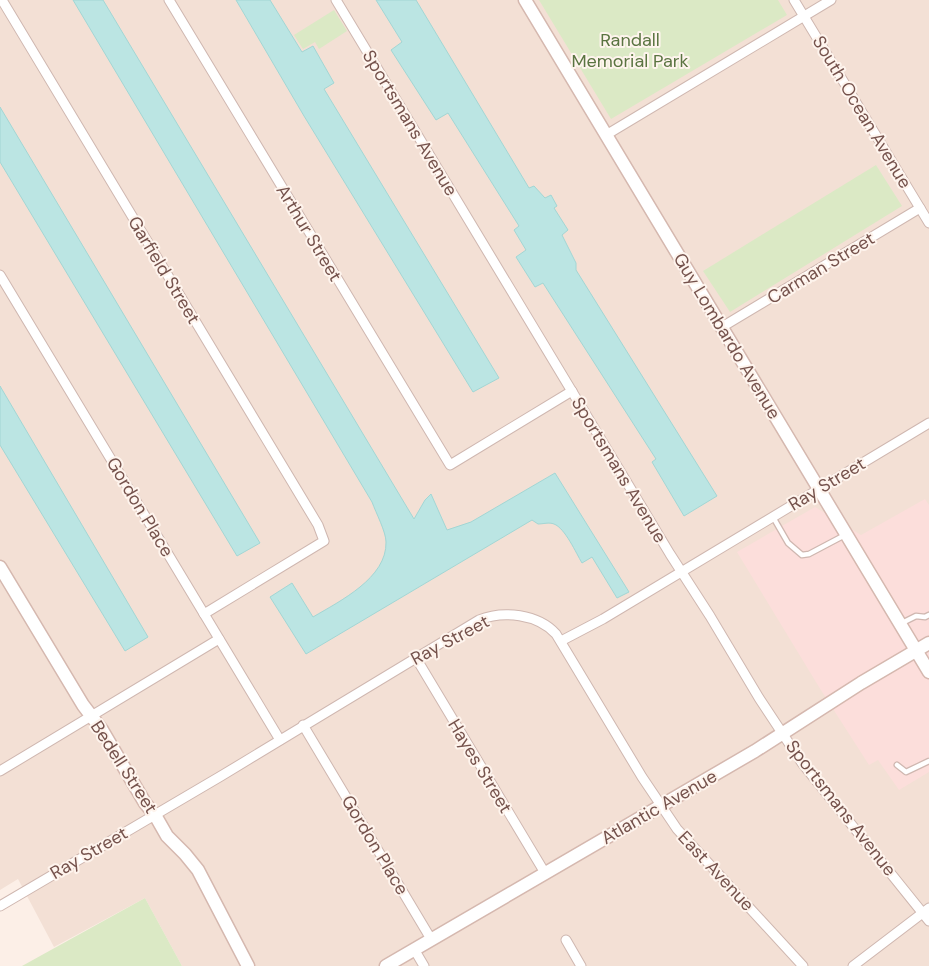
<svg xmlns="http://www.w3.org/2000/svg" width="929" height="966" viewBox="0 0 929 966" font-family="'DM Sans',sans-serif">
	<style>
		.residential { fill: #f3e0d5 }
		.commercial { fill: #fcdedb }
		.green { fill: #dbe9c5 }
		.water { fill: #bbe5e3; stroke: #a2d6d4 }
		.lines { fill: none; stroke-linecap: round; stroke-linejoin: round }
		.lane-casing { stroke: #cfb7b0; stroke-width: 7 }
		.street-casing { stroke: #cfb7b0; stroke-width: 11 }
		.secondary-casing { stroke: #d5b8af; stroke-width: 15 }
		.lane { stroke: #fff; stroke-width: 4.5 }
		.street { stroke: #fff; stroke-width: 9 }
		.secondary { stroke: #fff; stroke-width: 12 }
		.labels { text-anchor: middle; stroke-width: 4; stroke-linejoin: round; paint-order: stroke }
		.park-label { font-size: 18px; fill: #5a7441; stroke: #fef4ed }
		.street-label { font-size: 18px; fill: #75524c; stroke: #fef4ed }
	</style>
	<rect width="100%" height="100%" fill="#fcefe7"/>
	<polygon class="residential" points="0,0 929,0 929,966 182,966 145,898 54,947 18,879 0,890"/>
	<polygon class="commercial" points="925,499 929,505 929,772 899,790 878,760 869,765 819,687 737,552 815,507 861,535"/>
	<g class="green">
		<polygon points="539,0 778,0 787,15 611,119"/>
		<polygon points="334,10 347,31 319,49 315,42 303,49 294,35"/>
		<polygon points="876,165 902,206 730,312 703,271"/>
		<polygon points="145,898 182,966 22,966"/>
	</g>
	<g class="water">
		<path d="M73 0H103L414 519 425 500 431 494 447 530 471 522 555 473 629 592 617 598 592 557 582 563C576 553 565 528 554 524 549 522 543 524 538 524L532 520 306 654 270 597 292 583 313 617C340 601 387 578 386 542 386 532 376 513 372 502Z"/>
		<polygon points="236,0 270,0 302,52 313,46 334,83 324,89 499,378 473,392 304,116"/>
		<polygon points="376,0 416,0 529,188 534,186 545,198 551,195 557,206 554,208 568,230 562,235 576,263 576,270 717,496 684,516 652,462 656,459 543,283 535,287 516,257 526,250 514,230 519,226 448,113 436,120 391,50 402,42"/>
		<polygon points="0,107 260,543 237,556 0,162"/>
		<polygon points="0,386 148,637 125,651 0,445"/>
	</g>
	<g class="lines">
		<g class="lane-casing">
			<g id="lane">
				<polyline points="773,517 788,543 802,555 809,554 845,535"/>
				<polyline points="900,624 916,616 925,617 929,615"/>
				<polyline points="897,765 906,772 929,761"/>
			</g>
		</g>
		<g class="street-casing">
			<g id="street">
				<polyline points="2,0 318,525 324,541 204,614"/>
				<polyline points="169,0 450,465 572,391"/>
				<polyline points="336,0 670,554 710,616 759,698 802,763 929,921"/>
				<polyline points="794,0 929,223"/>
				<polyline points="606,135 831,0"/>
				<polyline points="0,275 280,740"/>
				<polyline points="722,327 920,208"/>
				<polyline points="561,641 603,619 929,423"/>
				<polyline points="416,658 545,873"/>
				<polyline points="303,725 431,939"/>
				<polyline points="0,771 219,639"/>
				<path d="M0 906 221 776 479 620C503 610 538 614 556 634L642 777 677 829 803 966"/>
				<polyline points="566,940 581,966"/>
				<polyline points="414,949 424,966"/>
				<polyline points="853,966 929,908"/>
			</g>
		</g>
		<g class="secondary-casing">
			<g id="secondary">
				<polyline points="525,0 929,672"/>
				<polyline points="0,567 83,705 102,730 145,803 155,815 167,836 185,854 198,870 248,966"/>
				<polyline points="386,966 755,751 861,683 929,643"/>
			</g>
		</g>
		<use href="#lane" class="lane"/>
		<use href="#street" class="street"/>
		<use href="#secondary" class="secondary"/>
	</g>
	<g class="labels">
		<g class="park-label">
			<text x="630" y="46">Randall<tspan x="630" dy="21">Memorial Park</tspan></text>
		</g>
		<g class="street-label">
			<text transform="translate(862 112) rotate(59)" y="6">South Ocean Avenue</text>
			<text transform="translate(410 123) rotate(59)" y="6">Sportsmans Avenue</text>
			<text transform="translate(309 233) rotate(59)" y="6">Arthur Street</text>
			<text transform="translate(821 268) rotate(-31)" y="6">Carman Street</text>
			<text transform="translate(164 270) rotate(59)" y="6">Garfield Street</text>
			<text transform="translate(727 336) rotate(59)" y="6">Guy Lombardo Avenue</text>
			<text transform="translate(619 470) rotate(59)" y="6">Sportsmans Avenue</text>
			<text transform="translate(827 484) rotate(-31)" y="6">Ray Street</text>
			<text transform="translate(140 507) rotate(59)" y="6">Gordon Place</text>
			<text transform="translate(450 640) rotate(-28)" y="6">Ray Street</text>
			<text transform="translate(480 766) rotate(59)" y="6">Hayes Street</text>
			<text transform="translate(124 767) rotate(57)" y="6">Bedell Street</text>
			<text transform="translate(659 807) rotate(-30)" y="6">Atlantic Avenue</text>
			<text transform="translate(841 808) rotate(52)" y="6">Sportsmans Avenue</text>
			<text transform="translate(375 845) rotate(59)" y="6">Gordon Place</text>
			<text transform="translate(89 853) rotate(-30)" y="6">Ray Street</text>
			<text transform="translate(716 871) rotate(47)" y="6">East Avenue</text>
		</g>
	</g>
</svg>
